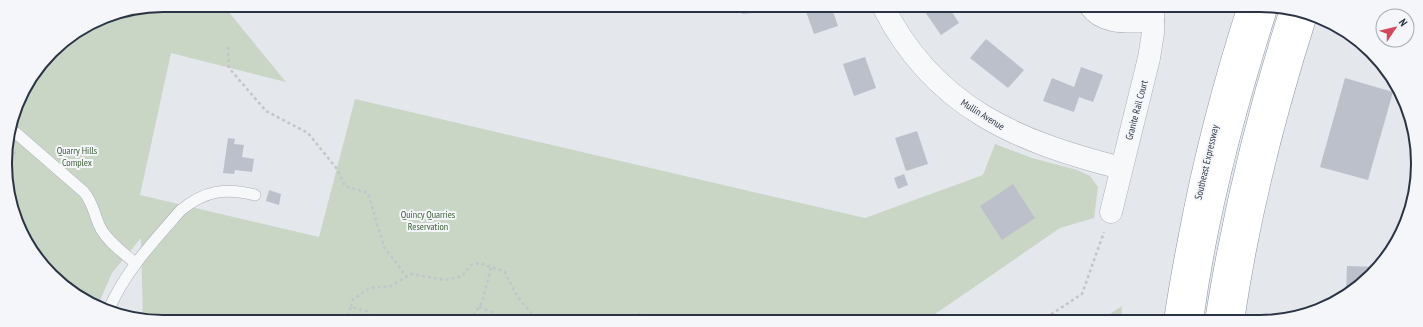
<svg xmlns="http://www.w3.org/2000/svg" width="1423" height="327" viewBox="0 0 1423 327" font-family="'PT Sans Narrow',sans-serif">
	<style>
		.green { fill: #c9d6c5 }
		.building { fill: #bbc0ca }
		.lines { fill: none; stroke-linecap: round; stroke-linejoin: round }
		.service-casing { stroke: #a9aeb7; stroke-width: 12 }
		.minor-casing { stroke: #a9aeb7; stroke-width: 23 }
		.motorway-casing { stroke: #8b94a3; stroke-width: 23 }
		.path { stroke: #c2c5cb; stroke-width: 2.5; stroke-dasharray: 3 3; stroke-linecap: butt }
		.service { stroke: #f7f8fa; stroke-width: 11 }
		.minor { stroke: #f7f8fa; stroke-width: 22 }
		.motorway { stroke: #fff; stroke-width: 22 }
		.labels { text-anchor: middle; stroke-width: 4; stroke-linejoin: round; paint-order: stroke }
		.street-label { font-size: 10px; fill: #2b3445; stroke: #f4f6f9 }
		.park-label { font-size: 10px; fill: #3f6138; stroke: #f4f6f9 }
		.rim { fill: none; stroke: #2b3445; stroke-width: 2 }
	</style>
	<rect width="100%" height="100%" fill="#e4e7ec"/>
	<g class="green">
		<polygon points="164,5 223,5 286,82 171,53 140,195 319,237 355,99 865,218 983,175 995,144 1032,158 1077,170 1090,176 1098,187 1094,218 1060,228 925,321 143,321 141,238 112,273 98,305 84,301 38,260 10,205 5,153 21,93 59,44 103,17"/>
		<polygon points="1122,306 1121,321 1099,321"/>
	</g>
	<g class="building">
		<polygon points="741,6 764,6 765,12 742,14"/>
		<polygon points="804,6 831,6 838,26 814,34"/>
		<polygon points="935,6 948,6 959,23 941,35 925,12"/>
		<polygon points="986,39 1024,70 1008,88 970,58"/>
		<polygon points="865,57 876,88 854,96 843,64"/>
		<polygon points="1081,67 1103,75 1093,102 1079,97 1074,112 1043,101 1052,78 1074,87"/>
		<polygon points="1345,78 1393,92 1368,180 1320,167"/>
		<polygon points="917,131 928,164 906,171 895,138"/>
		<polygon points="228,138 235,139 234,144 244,145 242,157 254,159 252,172 235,170 234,174 223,173"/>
		<polygon points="904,174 908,185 898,189 894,178"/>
		<polygon points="1013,184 1035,218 1002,240 980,206"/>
		<polygon points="269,190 281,194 279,205 266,201"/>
		<polygon points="1347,266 1378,267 1371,276 1346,294"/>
	</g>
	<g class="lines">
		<g class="service-casing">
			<g id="service">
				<path d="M16 133 84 192C94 204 94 216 101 229 109 243 124 253 135 263"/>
				<path d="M109 309C126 270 153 242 181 210 204 191 226 187 255 195"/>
			</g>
		</g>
		<g class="minor-casing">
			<g id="minor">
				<path d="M883 6C933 107 1018 142 1121 168"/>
				<path d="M1090 6C1104 26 1132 21 1153 21"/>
				<polyline points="1111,212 1149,58 1153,33 1153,6"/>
			</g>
		</g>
		<g class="motorway-casing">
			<g id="motorway">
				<path d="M1175 321C1179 293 1184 266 1189 240 1204 160 1224 83 1249 6"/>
				<path d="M1192 321C1206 214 1234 109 1267 6"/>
				<path d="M1216 321C1233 215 1258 112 1291 10"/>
				<path d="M1233 321C1248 217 1274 115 1306 15"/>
			</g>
		</g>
		<g class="path">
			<polyline points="228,47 229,68 266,111 308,133 337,169 345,186 368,193 384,247 407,277"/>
			<polyline points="6,162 16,152"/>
			<path d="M351 307 353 299 370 288 391 286 411 274 446 280 462 276 471 265 480 263 505 272C515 294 522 305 540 321"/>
			<polyline points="479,307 492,312 500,321"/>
			<polyline points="344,321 351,307 366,311 380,321"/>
			<polyline points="463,321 473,316 482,302 491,268"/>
			<polyline points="615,321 621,317 640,314 648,321"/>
			<polyline points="1041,321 1082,294 1104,232"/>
		</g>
		<use href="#service" class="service"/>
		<use href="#minor" class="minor"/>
		<use href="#motorway" class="motorway"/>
	</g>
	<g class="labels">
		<g class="street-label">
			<text transform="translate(1136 110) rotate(-75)" y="4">Granite Rail Court</text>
			<text transform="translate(983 114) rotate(32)" y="4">Mullin Avenue</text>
			<text transform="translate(1206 162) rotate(-77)" y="4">Southeast Expressway</text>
		</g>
		<g class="park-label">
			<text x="77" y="154">Quarry Hills<tspan x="77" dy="12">Complex</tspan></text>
			<text x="428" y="218">Quincy Quarries<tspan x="428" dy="12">Reservation</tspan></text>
		</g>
	</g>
	<path d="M0 0H1423V327H0ZM163 12H1260A151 151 0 0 1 1411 163V164A151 151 0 0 1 1260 315H163A151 151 0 0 1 12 164V163A151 151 0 0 1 163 12Z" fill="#f4f6f9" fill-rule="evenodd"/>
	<path class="rim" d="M163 12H1260A151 151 0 0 1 1411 163V164A151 151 0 0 1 1260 315H163A151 151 0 0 1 12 164V163A151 151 0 0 1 163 12Z"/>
	<g transform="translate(1395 28) rotate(55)"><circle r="19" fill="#f4f6f9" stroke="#a4a8b1"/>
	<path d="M0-3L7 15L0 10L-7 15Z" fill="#d1495b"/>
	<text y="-6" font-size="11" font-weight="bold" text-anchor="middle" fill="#2b3445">N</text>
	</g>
</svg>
